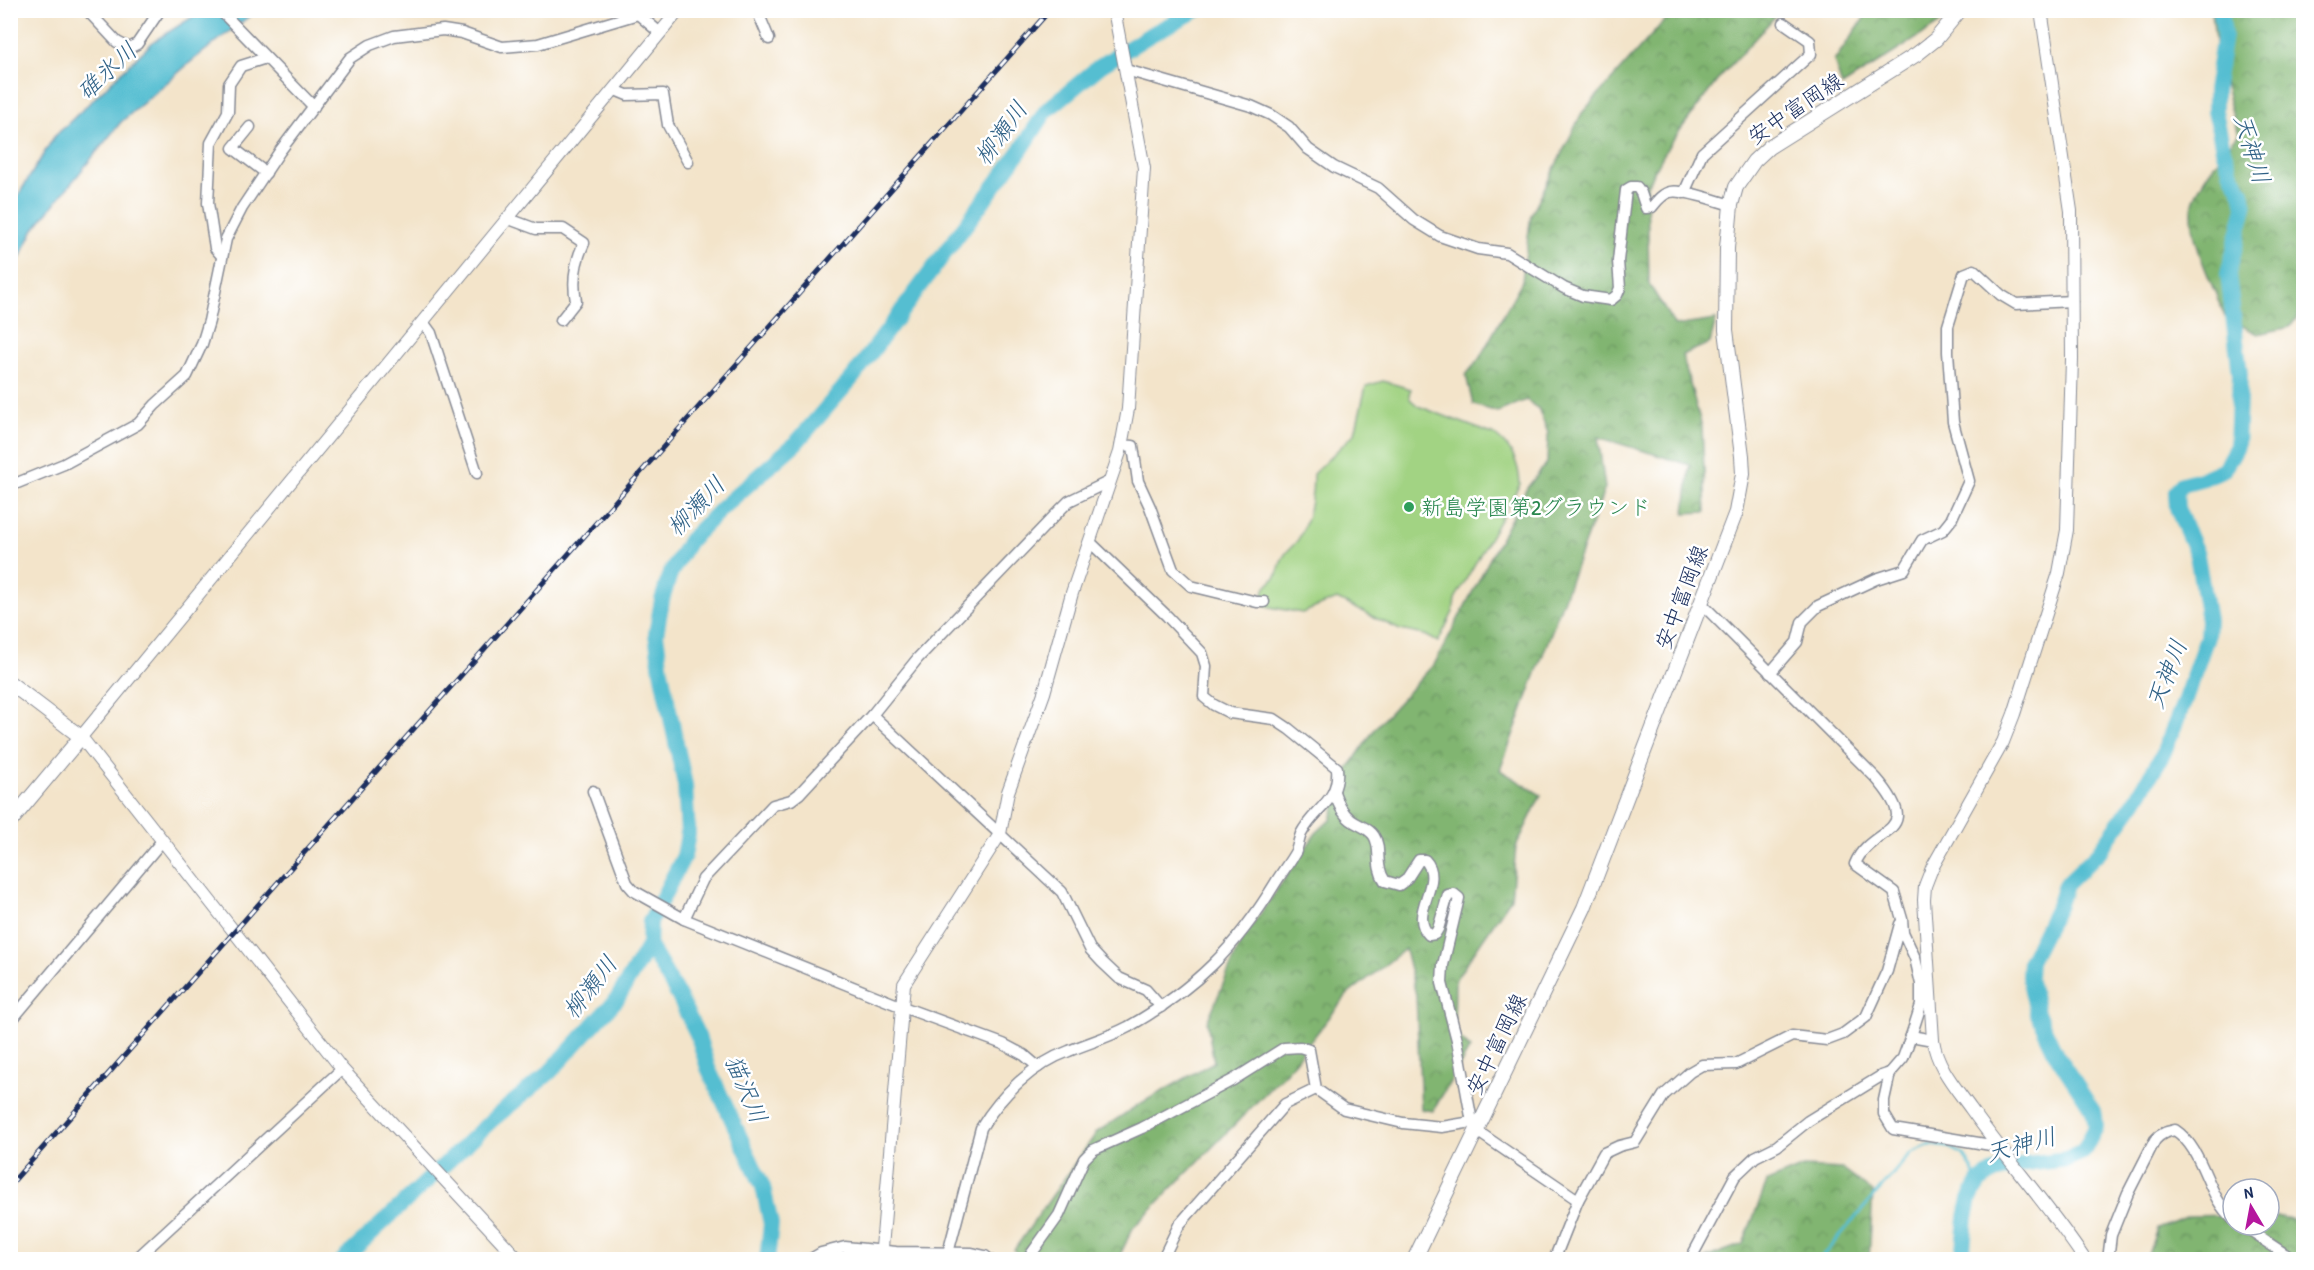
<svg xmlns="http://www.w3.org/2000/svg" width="2314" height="1270" viewBox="0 0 2314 1270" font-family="'Patrick Hand','Klee One',sans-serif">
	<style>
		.forest { fill: url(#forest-crowns); stroke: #4e7268; stroke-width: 1.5 }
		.green { fill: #a2d383; stroke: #5e8170; stroke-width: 1.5 }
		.water { fill: #55bed1; stroke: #387698; stroke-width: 1.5 }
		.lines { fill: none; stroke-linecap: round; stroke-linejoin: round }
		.stream { stroke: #55bed1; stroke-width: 3 }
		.river { stroke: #55bed1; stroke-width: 16 }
		.minor-casing { stroke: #878a94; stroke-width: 13 }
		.tertiary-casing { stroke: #878a94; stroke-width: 14 }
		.secondary-casing { stroke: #878a94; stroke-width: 16 }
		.minor { stroke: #fff; stroke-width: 10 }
		.tertiary { stroke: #fff; stroke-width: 12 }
		.secondary { stroke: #fff; stroke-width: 14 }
		.rail-casing { stroke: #1b2f5e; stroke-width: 5 }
		.rail { stroke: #fff; stroke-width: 3; stroke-dasharray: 9; stroke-linecap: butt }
		.leisure-dot { fill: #2e9e5b; stroke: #fff; stroke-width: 2 }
		.labels { text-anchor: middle; stroke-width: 5; stroke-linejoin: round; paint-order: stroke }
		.street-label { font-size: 22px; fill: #1b2f5e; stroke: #fff }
		.leisure-label { font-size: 22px; fill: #27864d; stroke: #fff; text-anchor: start }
		.water-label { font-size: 24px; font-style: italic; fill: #2f6186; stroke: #fff }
	</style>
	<defs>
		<pattern id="forest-crowns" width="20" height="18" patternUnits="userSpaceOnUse" patternTransform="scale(1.5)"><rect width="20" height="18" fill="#81b571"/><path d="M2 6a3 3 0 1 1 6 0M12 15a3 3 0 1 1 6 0" fill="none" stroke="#699460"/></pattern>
	</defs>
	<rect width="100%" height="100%" fill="#fff"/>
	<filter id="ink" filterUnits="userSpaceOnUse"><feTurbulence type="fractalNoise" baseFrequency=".0167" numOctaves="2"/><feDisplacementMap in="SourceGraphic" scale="12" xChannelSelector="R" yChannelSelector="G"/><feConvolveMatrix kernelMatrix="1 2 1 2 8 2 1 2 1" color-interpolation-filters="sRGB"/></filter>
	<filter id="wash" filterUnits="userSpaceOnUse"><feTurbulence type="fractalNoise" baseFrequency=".008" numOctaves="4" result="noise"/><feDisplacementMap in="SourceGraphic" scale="24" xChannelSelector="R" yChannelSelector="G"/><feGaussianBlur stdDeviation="1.35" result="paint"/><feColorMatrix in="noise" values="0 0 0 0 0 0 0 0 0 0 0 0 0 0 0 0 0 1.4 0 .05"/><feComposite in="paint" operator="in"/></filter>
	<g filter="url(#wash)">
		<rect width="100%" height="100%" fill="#f3e4ca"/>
		<g class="forest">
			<polygon points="1673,11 1780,11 1720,77 1669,145 1647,185 1649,284 1675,326 1716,320 1710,343 1682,355 1702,427 1706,512 1685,513 1690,465 1598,437 1605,488 1500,770 1541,795 1516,847 1511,898 1455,980 1454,1032 1470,1048 1433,1111 1421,1109 1416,995 1405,949 1347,995 1287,1071 1133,1228 1118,1259 1021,1259 1014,1250 1097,1132 1138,1105 1214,1062 1207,1022 1241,942 1316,833 1331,819 1346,772 1376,727 1435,663 1527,488 1547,463 1548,433 1538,408 1526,400 1498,412 1473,405 1466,375 1479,359 1522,281 1531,215 1582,113"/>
			<polygon points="1869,11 1952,11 1939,24 1842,86 1834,61"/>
			<path d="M2212 11H2303V309L2290 327 2258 334 2225 317C2213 284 2191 246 2192 210 2193 187 2224 152 2238 135L2216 51Z"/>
			<polygon points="1803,1167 1842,1169 1873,1192 1869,1259 1703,1259 1743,1244 1767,1182"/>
			<polygon points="2233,1215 2233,1225 2269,1225 2269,1215 2303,1221 2303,1259 2150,1260 2148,1255 2157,1228 2189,1216"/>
		</g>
		<path class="green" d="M1383 381 1411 389 1409 394 1410 399 1418 406 1495 435C1512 448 1519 463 1520 484L1455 599 1453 612 1438 642 1425 635 1400 630 1337 599 1302 613 1265 606C1260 588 1265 589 1275 578 1279 572 1280 562 1284 556 1288 549 1295 545 1299 538 1310 517 1313 497 1313 474L1355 433 1366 386Z"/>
		<polygon class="water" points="202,11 256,11 193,60 121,122 34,229 11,276 11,207 54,137 154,41"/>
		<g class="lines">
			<polyline class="stream" points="1819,1260 1911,1153 1929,1145 1948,1147 1964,1155 1979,1182"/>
			<g class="river">
				<polyline points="649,945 679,997 698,1036 708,1068 763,1187 771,1224 767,1260"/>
				<polyline points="343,1260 493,1119 549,1073 617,999 649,945 650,922 684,856 688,834 685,785 661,671 656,634 662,600 670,574 689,541 724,506 796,443 853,377 1021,150 1046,111 1100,66 1150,35 1197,10"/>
				<polyline points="1962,1260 1966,1217 1970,1199 1979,1182 1994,1172 2026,1164 2067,1159 2083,1152 2096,1127 2093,1111 2056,1054 2037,1013 2029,977 2030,961 2059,904 2065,885 2099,852 2136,800 2163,754 2184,702 2207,637 2208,620 2197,555 2177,508 2176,492 2182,484 2204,478 2224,469 2237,446 2240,374 2228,274 2245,207 2242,192 2231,173 2223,149 2215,111 2215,91 2224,35 2221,10"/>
			</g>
		</g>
	</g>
	<g filter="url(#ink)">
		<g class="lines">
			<g class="minor-casing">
				<g id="minor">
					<polyline points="87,10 117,42 129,48 137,44 160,10"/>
					<polyline points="220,10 314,107"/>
					<polyline points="638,10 638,14 660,33"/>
					<polyline points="757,10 769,39"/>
					<path d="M1126 70 1251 106 1271 115 1289 127 1308 149 1334 167 1378 188 1414 220 1440 236 1478 249 1507 253 1564 288 1583 296 1611 300 1617 295 1620 288 1618 261 1626 190 1631 187H1637L1641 193 1646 208 1652 207C1657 201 1662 194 1670 192 1684 189 1716 201 1731 205"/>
					<polyline points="615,90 627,95 663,94 668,125 688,162"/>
					<polyline points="250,127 233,148 266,173"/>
					<polyline points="1684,193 1702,153 1811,54 1810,41 1784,23"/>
					<path d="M509 219 536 229H563L584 243C575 262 572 281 576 301L561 320"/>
					<polyline points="222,256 215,248 208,203 211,143 228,112 229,84 241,66 266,58"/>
					<polyline points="423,322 431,333 477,473"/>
					<polyline points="1121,445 1133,446 1138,481 1150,507 1173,570 1191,586 1257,602 1264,602"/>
					<polyline points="10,486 64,464 138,424 155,405 187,376 202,344 209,321 226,239 242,208 280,151 350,58 370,45 394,36 443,30 462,33 502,47 538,44 638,14"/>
					<path d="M1702 604 1876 778C1927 837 1871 824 1855 864L1894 892 1902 919 1903 932 1915 958 1921 984V1005L1911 1036"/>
					<polyline points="1770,673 1797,642 1802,622 1818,606 1876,579 1904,570 1922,540 1943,530 1951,520 1969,481 1953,422 1948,352 1948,326 1964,274 1974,270 2001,295 2016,304 2072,301"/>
					<polyline points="872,715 1062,892 1090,949 1102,962 1119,978 1146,990 1161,1007"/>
					<polyline points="593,791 627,883 634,891 684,919 900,1006 1003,1044 1024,1055 1038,1067"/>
					<path d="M1334 792C1338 803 1342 813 1351 820 1359 826 1368 827 1374 836 1382 848 1374 865 1385 881L1399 885 1406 880 1419 860H1425C1446 882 1407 913 1429 935L1435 934 1438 929 1448 895 1454 894 1459 898 1443 965 1442 983 1457 1040 1472 1122 1477 1131 1578 1200 1554 1260"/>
					<polyline points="684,919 703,879 773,805 791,800 799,794 872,715 918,658 1060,510 1069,501 1110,481"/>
					<polyline points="10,1022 162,841"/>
					<polyline points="1933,1040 1911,1036 1903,1058 1890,1073 1884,1100 1884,1114 1893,1129 1997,1146"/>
					<polyline points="1578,1200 1604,1153 1619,1146 1635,1142 1664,1095 1690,1072 1702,1065 1736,1064 1792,1036 1827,1040 1843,1034 1866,1017 1887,971 1900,924"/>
					<polyline points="2241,1225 2294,1260"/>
					<path d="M948 1253 981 1128C1001 1095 1033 1064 1069 1051 1088 1043 1109 1037 1128 1027 1195 989 1236 948 1276 882 1282 872 1290 862 1296 851 1298 846 1299 839 1301 834 1314 808 1340 802 1337 768L1289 729 1274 719 1230 713 1214 705 1204 697 1206 666 1202 653 1167 616 1090 542"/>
					<polyline points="135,1260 342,1069"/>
					<polyline points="809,1260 821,1253 845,1247 896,1252 972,1253 985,1256 990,1260"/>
					<polyline points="1027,1260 1059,1215 1084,1159 1093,1150 1142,1128 1233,1080 1284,1048 1300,1047 1309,1050 1316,1089 1344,1109 1403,1123 1442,1127 1472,1122"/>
					<polyline points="1159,1260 1164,1256 1179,1225 1285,1104 1316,1089"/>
					<polyline points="1690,1260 1735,1176 1755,1157 1777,1146 1808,1121 1881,1076 1890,1073"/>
					<path d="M2108 1260 2111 1235 2128 1193 2155 1140C2161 1133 2166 1132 2175 1130 2205 1150 2206 1196 2233 1219"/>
				</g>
			</g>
			<g class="tertiary-casing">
				<g id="tertiary">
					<path d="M2041 10 2071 211 2072 359 2067 530 2059 573 2014 714 2003 742 1932 868 1925 886 1924 900 1933 1040C1937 1067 1956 1088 1971 1109 2007 1160 2050 1207 2085 1260"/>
					<polyline points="519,1260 342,1069 81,737 679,10"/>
					<polyline points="881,1260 904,984 1000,834 1008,792 1044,693 1072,593 1120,452 1128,409 1144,168 1114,10"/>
				</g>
			</g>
			<g class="secondary-casing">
				<g id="secondary">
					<polyline points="10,683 81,737 10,822"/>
					<polyline points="1414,1260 1584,908 1736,512 1743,474 1742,456 1726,330 1727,248 1731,205 1736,187 1754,161 1769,147 1917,54 1936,39 1960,10"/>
				</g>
			</g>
			<use href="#minor" class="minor"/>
			<use href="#tertiary" class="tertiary"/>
			<use href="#secondary" class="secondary"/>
			<g class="rail-casing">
				<polyline id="rail" points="10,1185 1050,10"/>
			</g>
			<use href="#rail" class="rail"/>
		</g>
	</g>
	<circle class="leisure-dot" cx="1409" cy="507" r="6"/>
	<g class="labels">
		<g class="street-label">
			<text transform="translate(1795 108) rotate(-34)" y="8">安中富岡線</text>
			<text transform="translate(1681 597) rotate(-69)" y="8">安中富岡線</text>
			<text transform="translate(1496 1044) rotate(-64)" y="8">安中富岡線</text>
		</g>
		<g class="leisure-label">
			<text x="1421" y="515">新島学園第2グラウンド</text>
		</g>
		<g class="water-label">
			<text transform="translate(107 71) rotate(-43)" y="8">碓氷川</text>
			<text transform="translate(1001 133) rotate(-54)" y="8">柳瀬川</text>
			<text transform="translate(2252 149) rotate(73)" y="8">天神川</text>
			<text transform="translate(696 506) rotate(-46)" y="8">柳瀬川</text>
			<text transform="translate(2167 674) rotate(-69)" y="8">天神川</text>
			<text transform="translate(590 987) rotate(-52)" y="8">柳瀬川</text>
			<text transform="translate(746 1089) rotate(67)" y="8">猫沢川</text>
			<text transform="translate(2021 1145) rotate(-15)" y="8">天神川</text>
		</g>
	</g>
	<rect width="2314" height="1270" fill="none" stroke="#fff" stroke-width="36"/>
	<g transform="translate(2251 1207) rotate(350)"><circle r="28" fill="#ffffff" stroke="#a4acbf" stroke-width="1.5"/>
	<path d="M0-4.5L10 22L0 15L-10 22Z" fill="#b5179e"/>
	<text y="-9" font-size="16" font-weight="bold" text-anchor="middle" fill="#1b2f5e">N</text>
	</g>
</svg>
